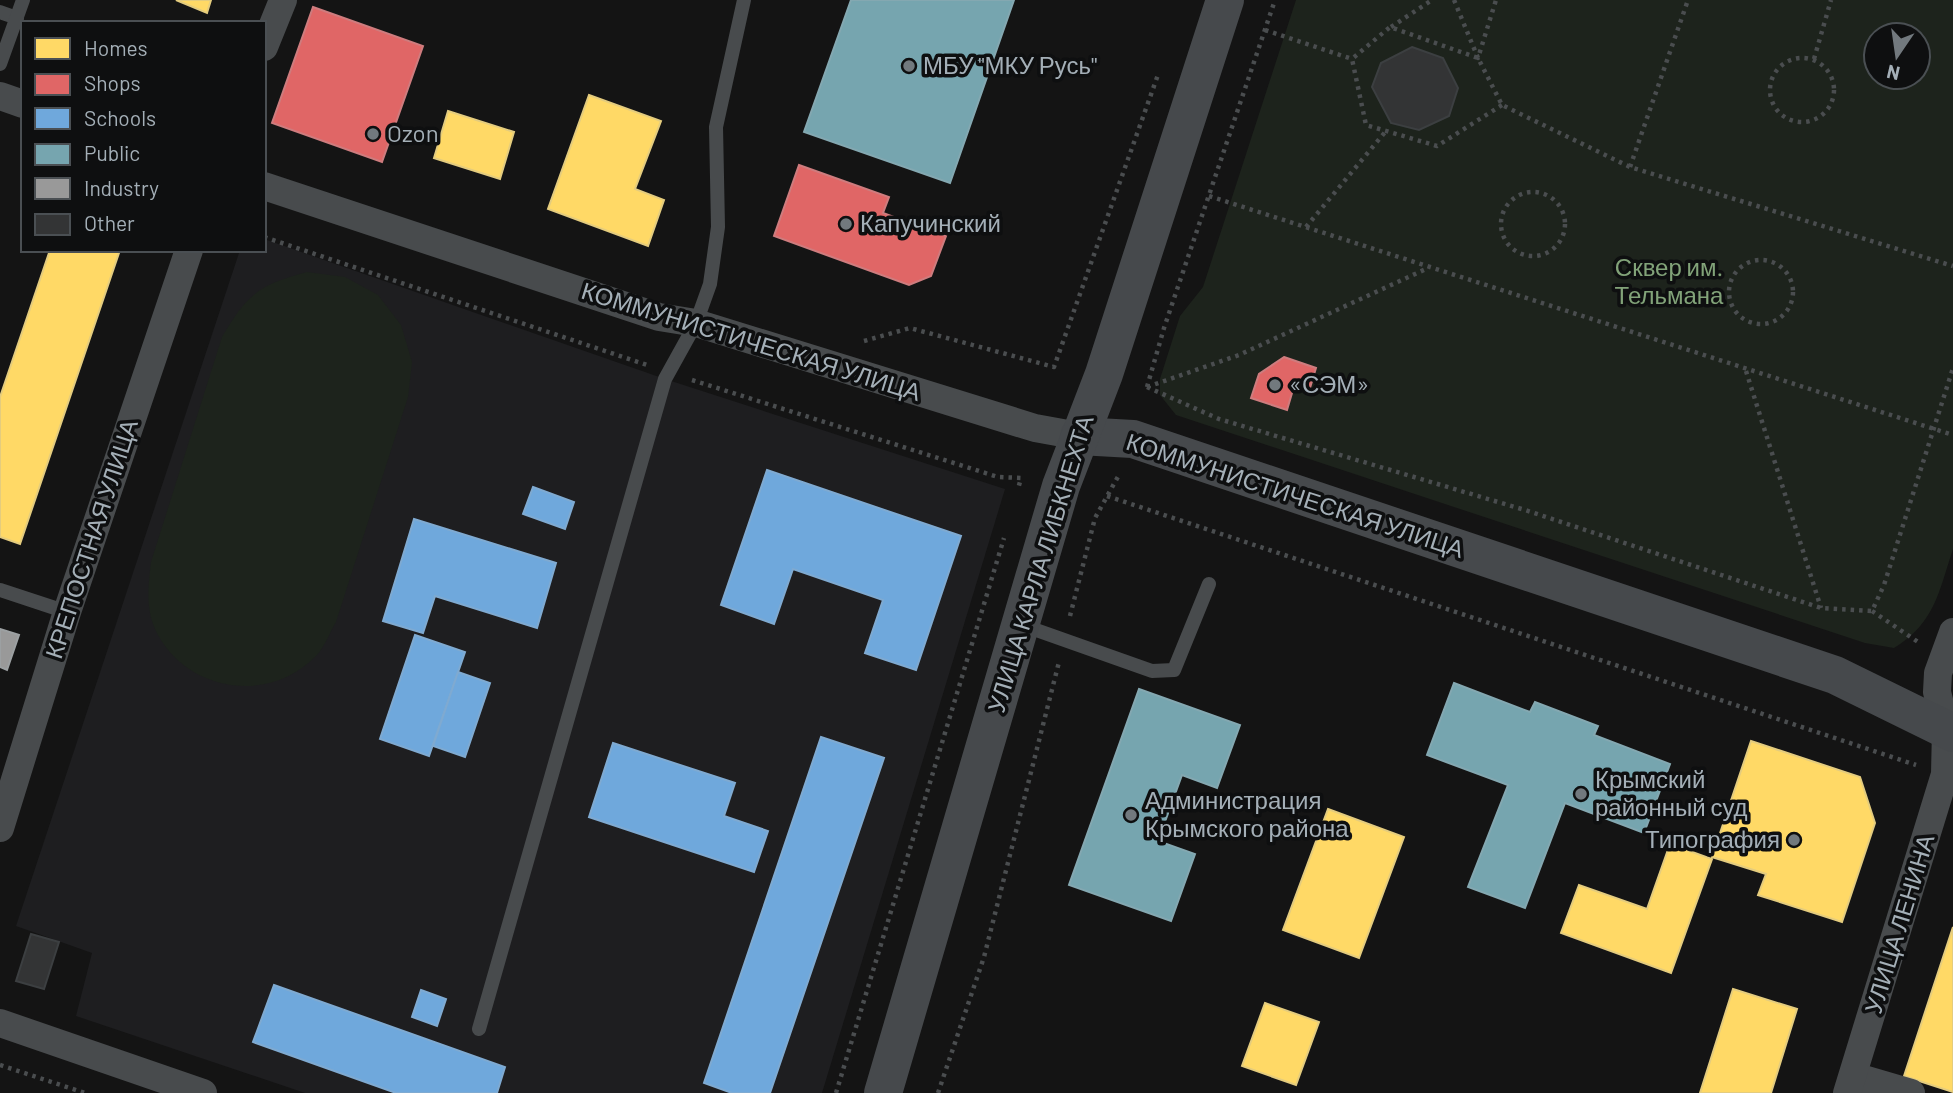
<svg xmlns="http://www.w3.org/2000/svg" width="1953" height="1093" viewBox="0 0 1953 1093" font-family="Barlow,sans-serif">
	<style>
		.built { fill: #1e1e20 }
		.green { fill: #1d231c; fill-rule: evenodd }
		.homes { fill: #ffd966; stroke: #e4cc7e; stroke-width: 2 }
		.shops { fill: #e06666; stroke: #ce7c7e; stroke-width: 2 }
		.schools { fill: #6fa8dc; stroke: #7faad1; stroke-width: 2 }
		.public { fill: #76a5af; stroke: #84a8b1; stroke-width: 2 }
		.industry { fill: #999; stroke: #9ca0a2; stroke-width: 2 }
		.building { fill: #333435; stroke: #3c3f41; stroke-width: 2 }
		.lines { fill: none; stroke-linecap: round; stroke-linejoin: round }
		.path { stroke: #4a4d4f; stroke-width: 4.5; stroke-dasharray: 3.5 5; stroke-linecap: butt }
		.lane { stroke: #484b4d; stroke-width: 14 }
		.street { stroke: #484b4d; stroke-width: 28 }
		.secondary { stroke: #46494c; stroke-width: 38 }
		.poi-dot { fill: #72797e; stroke: #0e0f10; stroke-width: 2.5 }
		.labels { text-anchor: middle; stroke-width: 7; stroke-linejoin: round; paint-order: stroke }
		.poi-label { font-size: 24px; fill: #a4afb7; stroke: #0e0f10; text-anchor: start }
		.park-label { font-size: 24px; fill: #82a379; stroke: #0e0f10 }
		.street-label { font-size: 24px; fill: #a4afb7; stroke: #0e0f10 }
	</style>
	<rect width="100%" height="100%" fill="#141414"/>
	<polygon class="built" points="264,239 665,379 1005,489 822,1093 305,1093 76,1016 92,953 16,926 240,250 264,250"/>
	<g class="green">
		<path d="M1296 0H1953V549C1939 591 1935 623 1894 648L1865 643 1176 415 1160 395V379L1180 316 1203 287ZM1876 35H1918V77H1876Z"/>
		<path d="M307 272 345 277 378 295 401 325 412 362 408 397 336 622C330 632 325 646 317 655 271 704 190 693 158 635 145 612 148 587 151 562L222 337C247 294 259 285 307 272Z"/>
	</g>
	<g class="homes">
		<polygon points="176,0 211,0 207,13"/>
		<polygon points="589,95 661,121 635,189 664,200 648,246 548,209"/>
		<polygon points="448,111 514,132 500,179 434,158"/>
		<polygon points="50,250 120,250 20,544 0,537 0,397"/>
		<polygon points="1751,741 1860,777 1875,823 1842,922 1758,895 1766,874 1712,857"/>
		<polygon points="1328,809 1404,837 1359,958 1283,930"/>
		<polygon points="1670,844 1712,859 1671,973 1561,933 1579,885 1647,909"/>
		<polygon points="1953,927 1953,1092 1904,1076"/>
		<polygon points="1733,989 1797,1009 1771,1093 1700,1093"/>
		<polygon points="1265,1003 1319,1022 1296,1085 1242,1066"/>
	</g>
	<g class="shops">
		<polygon points="313,7 423,46 382,162 272,123"/>
		<polygon points="799,165 889,197 883,213 946,236 931,276 909,285 774,236"/>
		<polygon points="1284,357 1316,368 1310,388 1295,383 1287,410 1251,398 1259,374"/>
	</g>
	<g class="schools">
		<polygon points="767,470 961,536 916,670 865,653 883,600 793,569 774,624 721,605"/>
		<polygon points="533,487 574,502 565,529 523,514"/>
		<polygon points="414,519 556,563 537,628 435,596 423,633 383,621"/>
		<polygon points="415,635 465,652 429,756 380,739"/>
		<polygon points="458,672 490,683 465,757 433,746"/>
		<polygon points="821,737 884,758 770,1093 732,1093 704,1083"/>
		<polygon points="613,743 735,783 724,816 768,831 754,872 589,817"/>
		<polygon points="274,985 505,1067 497,1093 396,1093 253,1042"/>
		<polygon points="421,990 446,999 437,1026 412,1017"/>
	</g>
	<g class="public">
		<polygon points="851,0 1014,0 950,183 804,132"/>
		<polygon points="1454,683 1530,712 1535,702 1598,726 1594,735 1670,764 1644,833 1565,803 1525,908 1468,887 1508,785 1427,755"/>
		<polygon points="1139,689 1240,725 1217,788 1182,775 1158,841 1195,854 1171,921 1069,885"/>
	</g>
	<polygon class="industry" points="0,629 19,635 7,670 0,667"/>
	<g class="building">
		<polygon points="1412,47 1443,58 1458,88 1449,116 1419,130 1391,123 1372,87 1381,63"/>
		<polygon points="31,934 59,942 44,989 16,981"/>
	</g>
	<g class="lines">
		<g class="path">
			<polyline points="1454,0 1478,58 1496,0"/>
			<polyline points="1391,27 1432,0"/>
			<polyline points="1265,30 1352,59"/>
			<circle cx="1802" cy="90" r="32"/>
			<polyline points="1814,59 1831,0"/>
			<polyline points="1502,105 1437,146 1366,125 1352,59 1390,27 1478,58 1502,105 1630,167 1953,266"/>
			<polyline points="1630,167 1688,0"/>
			<circle cx="1533" cy="224" r="32"/>
			<polyline points="1209,196 1953,435"/>
			<polyline points="1306,227 1386,131"/>
			<polyline points="264,237 647,365"/>
			<circle cx="1761" cy="292" r="32"/>
			<polyline points="864,341 910,328 1054,367 1159,72"/>
			<polyline points="1746,371 1821,608"/>
			<polyline points="692,380 998,477 1021,478 1018,489"/>
			<polyline points="1147,387 1219,419 1525,510 1821,608 1872,611 1884,585 1953,368"/>
			<polyline points="1147,387 1164,328 1275,0"/>
			<polyline points="1147,387 1239,355 1428,268"/>
			<polyline points="1107,496 1916,765"/>
			<polyline points="1872,611 1918,642"/>
			<polyline points="1070,616 1095,518 1120,473"/>
			<polyline points="0,1065 85,1093"/>
			<polyline points="836,1093 1004,538"/>
			<polyline points="938,1093 984,957 1059,662"/>
		</g>
		<g class="lane">
			<polyline points="0,12 17,18"/>
			<polyline points="0,64 23,0"/>
			<polyline points="0,590 67,612"/>
			<polyline points="1022,625 1152,671 1174,670 1209,584"/>
			<polyline points="479,1029 665,379 696,323 710,284 718,227 716,127 744,0"/>
		</g>
		<g class="street">
			<polyline points="264,47 283,0"/>
			<polyline points="0,96 23,104"/>
			<polyline points="264,186 659,317 696,323 1035,428 1079,436"/>
			<polyline points="0,828 67,612 189,250"/>
			<polyline points="0,1023 203,1093"/>
			<polyline points="1853,1076 1911,1093"/>
			<polyline points="1847,1093 1945,774 1946,729 1937,692 1938,673 1953,632"/>
		</g>
		<g class="secondary">
			<polyline points="1079,436 1133,439 1835,675 1953,733"/>
			<polyline points="883,1093 1061,486 1104,374 1225,0"/>
		</g>
	</g>
	<g class="poi-dot">
		<circle cx="909" cy="66" r="7"/>
		<circle cx="373" cy="134" r="7"/>
		<circle cx="846" cy="224" r="7"/>
		<circle cx="1275" cy="385" r="7"/>
		<circle cx="1581" cy="794" r="7"/>
		<circle cx="1131" cy="815" r="7"/>
		<circle cx="1794" cy="840" r="7"/>
	</g>
	<g class="labels">
		<g class="poi-label">
			<text x="923" y="74">МБУ "МКУ Русь"</text>
			<text x="387" y="142">Ozon</text>
			<text x="860" y="232">Капучинский</text>
			<text x="1289" y="393">«СЭМ»</text>
			<text x="1595" y="788">Крымский<tspan x="1595" dy="28">районный суд</tspan></text>
			<text x="1145" y="809">Администрация<tspan x="1145" dy="28">Крымского района</tspan></text>
			<text x="1780" y="848" text-anchor="end">Типография</text>
		</g>
		<g class="park-label">
			<text x="1669" y="276">Сквер им.<tspan x="1669" dy="28">Тельмана</tspan></text>
		</g>
		<g class="street-label">
			<text transform="translate(751 342) rotate(17)" y="8">КОММУНИСТИЧЕСКАЯ УЛИЦА</text>
			<text transform="translate(1295 496) rotate(18)" y="8">КОММУНИСТИЧЕСКАЯ УЛИЦА</text>
			<text transform="translate(92 539) rotate(-72)" y="8">КРЕПОСТНАЯ УЛИЦА</text>
			<text transform="translate(1041 564) rotate(-73)" y="8">УЛИЦА КАРЛА ЛИБКНЕХТА</text>
			<text transform="translate(1900 924) rotate(-73)" y="8">УЛИЦА ЛЕНИНА</text>
		</g>
	</g>
	<rect x="21" y="21" width="245" height="231" fill="#0e0f10" stroke="#4a4f53" stroke-width="2"/>
	<rect x="35" y="38" width="35" height="21" fill="#ffd966" stroke="#4a4f53" stroke-width="2"/>
	<text x="84" y="56" font-size="21" fill="#a4afb7">Homes</text>
	<rect x="35" y="74" width="35" height="21" fill="#e06666" stroke="#4a4f53" stroke-width="2"/>
	<text x="84" y="91" font-size="21" fill="#a4afb7">Shops</text>
	<rect x="35" y="108" width="35" height="21" fill="#6fa8dc" stroke="#4a4f53" stroke-width="2"/>
	<text x="84" y="126" font-size="21" fill="#a4afb7">Schools</text>
	<rect x="35" y="144" width="35" height="21" fill="#76a5af" stroke="#4a4f53" stroke-width="2"/>
	<text x="84" y="161" font-size="21" fill="#a4afb7">Public</text>
	<rect x="35" y="178" width="35" height="21" fill="#999999" stroke="#4a4f53" stroke-width="2"/>
	<text x="84" y="196" font-size="21" fill="#a4afb7">Industry</text>
	<rect x="35" y="214" width="35" height="21" fill="#333435" stroke="#4a4f53" stroke-width="2"/>
	<text x="84" y="231" font-size="21" fill="#a4afb7">Other</text>
	<g transform="translate(1897 56) rotate(193)"><circle r="33" fill="#0e0f10" stroke="#4a4f53" stroke-width="2"/>
	<path d="M0-5L12 26L0 18L-12 26Z" fill="#72797e"/>
	<text y="-10" font-size="19" font-weight="bold" text-anchor="middle" fill="#a4afb7">N</text>
	</g>
</svg>
